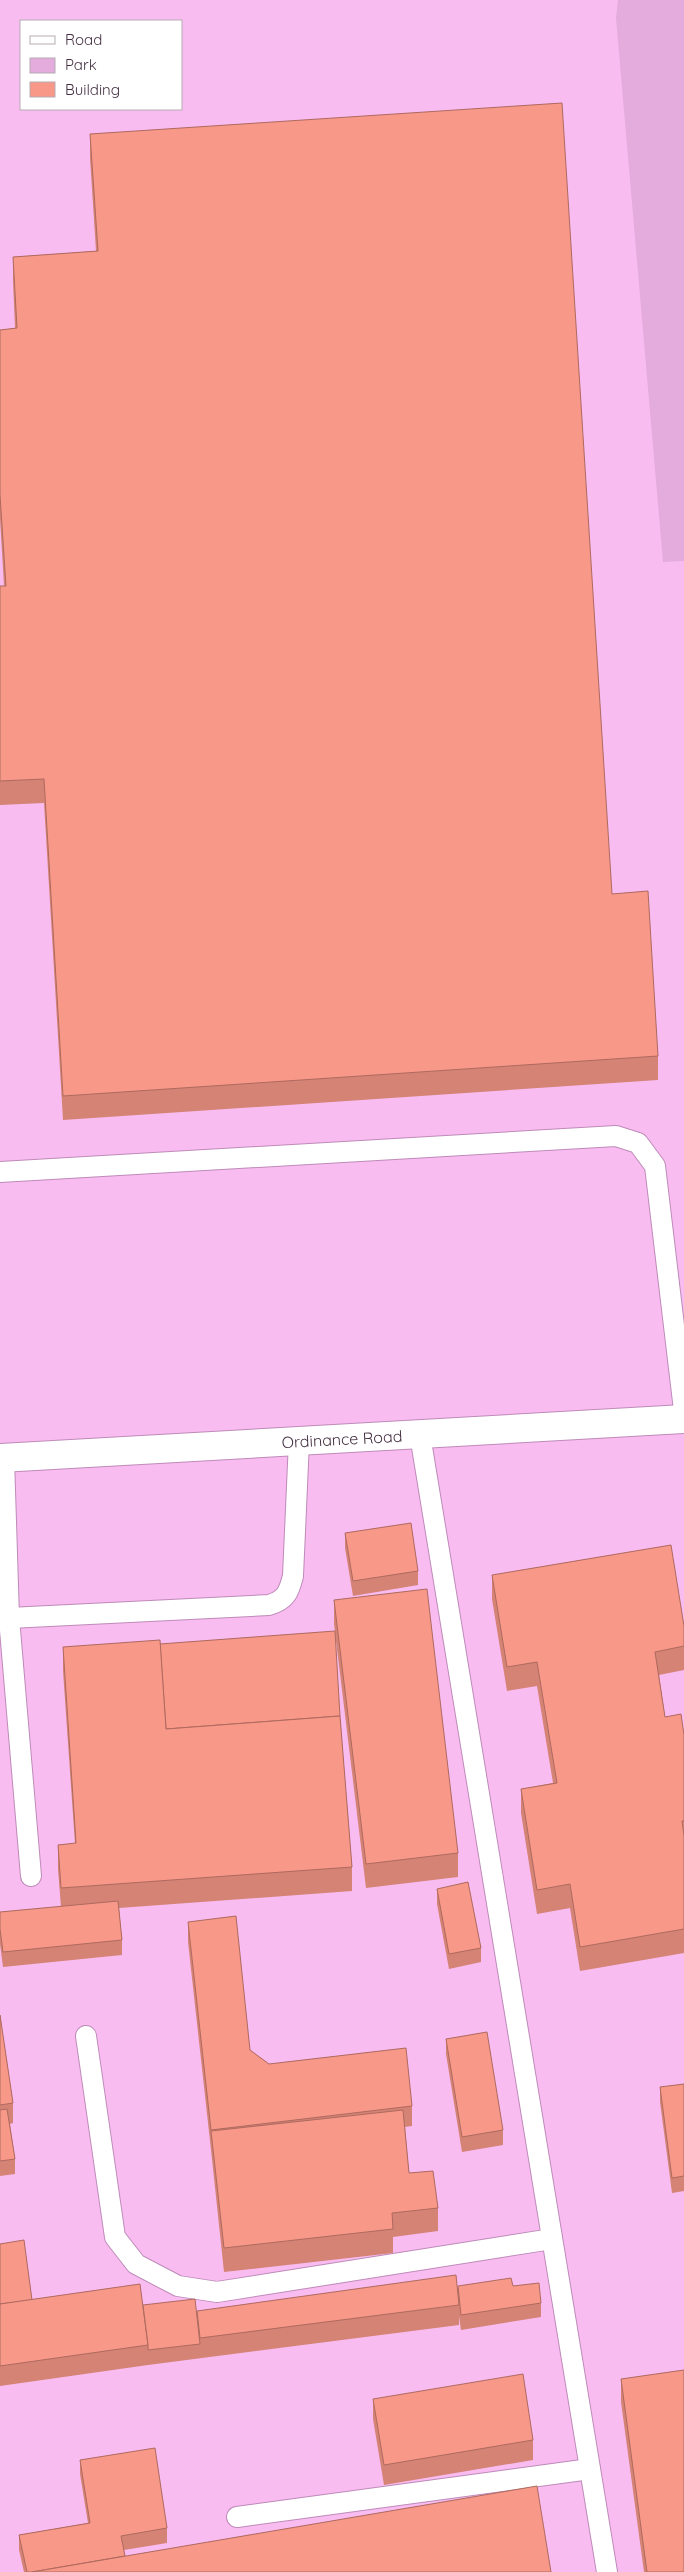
<svg xmlns="http://www.w3.org/2000/svg" width="684" height="2572" viewBox="0 0 684 2572" font-family="Quicksand,sans-serif">
	<style>
		.built { fill: #f8bcf1; fill-rule: evenodd }
		.green { fill: #e4abdd }
		.lines { fill: none; stroke-linecap: round; stroke-linejoin: round }
		.service-casing { stroke: #be8bb8; stroke-width: 22 }
		.tertiary-casing { stroke: #be8bb8; stroke-width: 30 }
		.service { stroke: #fff; stroke-width: 20 }
		.tertiary { stroke: #fff; stroke-width: 28 }
		.wall { fill: #d58375 }
		.building { fill: #f89888; stroke: #ae6a5f }
		.labels { text-anchor: middle; stroke-width: 5; stroke-linejoin: round; paint-order: stroke }
		.street-label { font-size: 16px; fill: #432e40; stroke: #fff }
	</style>
	<rect width="100%" height="100%" fill="#fbd0f6"/>
	<path class="built" d="M0 0H684V2572H0ZM21 21H181V109H21Z"/>
	<polygon class="green" points="618,0 684,0 684,561 663,562 616,18"/>
	<g class="lines">
		<g class="service-casing">
			<g id="service">
				<polyline points="0,1172 616,1136 638,1143 655,1166 684,1410"/>
				<polyline points="420,1435 607,2572"/>
				<polyline points="4,1458 9,1618 31,1876"/>
				<path d="M9 1618 269 1605C286 1600 289 1592 293 1576L299 1441"/>
				<polyline points="86,2036 115,2237 136,2264 178,2286 217,2292 552,2239"/>
				<polyline points="237,2517 590,2469"/>
			</g>
		</g>
		<g class="tertiary-casing">
			<polyline id="tertiary" points="0,1458 684,1419"/>
		</g>
		<use href="#service" class="service"/>
		<use href="#tertiary" class="tertiary"/>
	</g>
	<g class="wall">
		<polygon points="90,134 612,894 658,1056 658,1080 63,1120 44,803 0,805 0,586 4,586 0,519 0,330 15,328 13,281 13,257 96,251 90,158"/>
		<polygon points="345,1533 418,1571 418,1585 353,1596 345,1548"/>
		<polygon points="492,1575 684,1626 684,1670 659,1675 665,1717 684,1735 684,1953 580,1971 570,1908 537,1914 521,1813 521,1789 553,1783 537,1686 507,1691 492,1599"/>
		<polygon points="334,1600 458,1853 458,1877 366,1888 334,1624"/>
		<polygon points="160,1644 340,1716 352,1867 352,1891 119,1908 122,1940 122,1955 3,1967 0,1944 0,1912 61,1907 58,1869 58,1845 75,1844 63,1671 63,1647"/>
		<polygon points="437,1889 481,1948 481,1962 449,1969 437,1904"/>
		<polygon points="188,1922 250,2050 269,2064 412,2106 412,2126 405,2127 409,2173 438,2208 438,2231 393,2237 393,2253 224,2272 211,2150 188,1942"/>
		<polygon points="0,2015 13,2103 13,2123 10,2124 15,2159 15,2174 0,2176"/>
		<polygon points="446,2039 503,2130 503,2145 462,2152 446,2054"/>
		<polygon points="684,2084 684,2191 672,2193 660,2102 660,2087"/>
		<polygon points="0,2244 32,2300 143,2305 197,2313 458,2288 513,2286 541,2303 541,2317 461,2330 459,2316 459,2325 148,2365 0,2386"/>
		<polygon points="621,2379 684,2572 644,2572 621,2402"/>
		<polygon points="373,2399 533,2440 533,2460 384,2485 373,2419"/>
		<polygon points="80,2460 167,2528 167,2543 124,2550 125,2556 551,2572 24,2572 19,2550 19,2535 88,2523 80,2474"/>
	</g>
	<g class="building">
		<polygon points="562,103 612,894 648,891 658,1056 63,1096 44,779 0,781 0,586 6,586 0,495 0,330 17,328 13,257 98,251 90,134"/>
		<polygon points="411,1523 418,1571 353,1581 345,1533"/>
		<polygon points="671,1545 684,1626 684,1646 655,1652 665,1717 681,1714 684,1735 684,1821 682,1821 684,1836 684,1929 580,1947 570,1884 537,1890 521,1789 557,1783 537,1662 507,1667 492,1575"/>
		<polygon points="427,1589 458,1853 366,1864 334,1600"/>
		<polygon points="335,1631 340,1716 166,1729 160,1644"/>
		<polygon points="160,1640 166,1729 340,1716 352,1867 61,1888 58,1845 76,1843 63,1647"/>
		<polygon points="468,1882 481,1948 449,1954 437,1889"/>
		<polygon points="118,1901 122,1940 3,1952 0,1929 0,1912"/>
		<polygon points="236,1916 250,2050 269,2064 406,2048 412,2106 211,2130 188,1922"/>
		<polygon points="0,2015 13,2103 0,2105"/>
		<polygon points="487,2032 503,2130 462,2137 446,2039"/>
		<polygon points="684,2084 684,2176 672,2178 660,2087"/>
		<polygon points="7,2109 15,2159 0,2161 0,2110"/>
		<polygon points="403,2110 409,2173 433,2171 438,2208 392,2213 393,2229 224,2248 211,2131"/>
		<polygon points="24,2240 32,2300 0,2304 0,2244"/>
		<polygon points="456,2275 459,2305 200,2338 197,2311"/>
		<polygon points="511,2278 513,2286 539,2283 541,2303 461,2315 458,2286"/>
		<polygon points="140,2284 148,2345 0,2366 0,2304"/>
		<polygon points="195,2299 200,2344 148,2350 148,2345 143,2305"/>
		<polygon points="684,2370 684,2572 647,2572 621,2379"/>
		<polygon points="523,2374 533,2440 384,2465 373,2399"/>
		<polygon points="155,2448 167,2528 121,2536 125,2556 32,2572 27,2572 19,2535 90,2523 80,2460"/>
		<polygon points="537,2486 551,2572 32,2572"/>
	</g>
	<g class="labels">
		<g class="street-label">
			<text transform="translate(342 1439) rotate(-3)" y="6">Ordinance Road</text>
		</g>
	</g>
	<rect x="20" y="20" width="162" height="90" fill="#ffffff" stroke="#b4abb3"/>
	<rect x="30" y="36" width="25" height="8" fill="#ffffff" stroke="#b4abb3"/>
	<text x="65" y="45" font-size="15" fill="#432e40">Road</text>
	<rect x="30" y="58" width="25" height="15" fill="#e4abdd" stroke="#b4abb3"/>
	<text x="65" y="70" font-size="15" fill="#432e40">Park</text>
	<rect x="30" y="82" width="25" height="15" fill="#f89888" stroke="#b4abb3"/>
	<text x="65" y="95" font-size="15" fill="#432e40">Building</text>
</svg>
